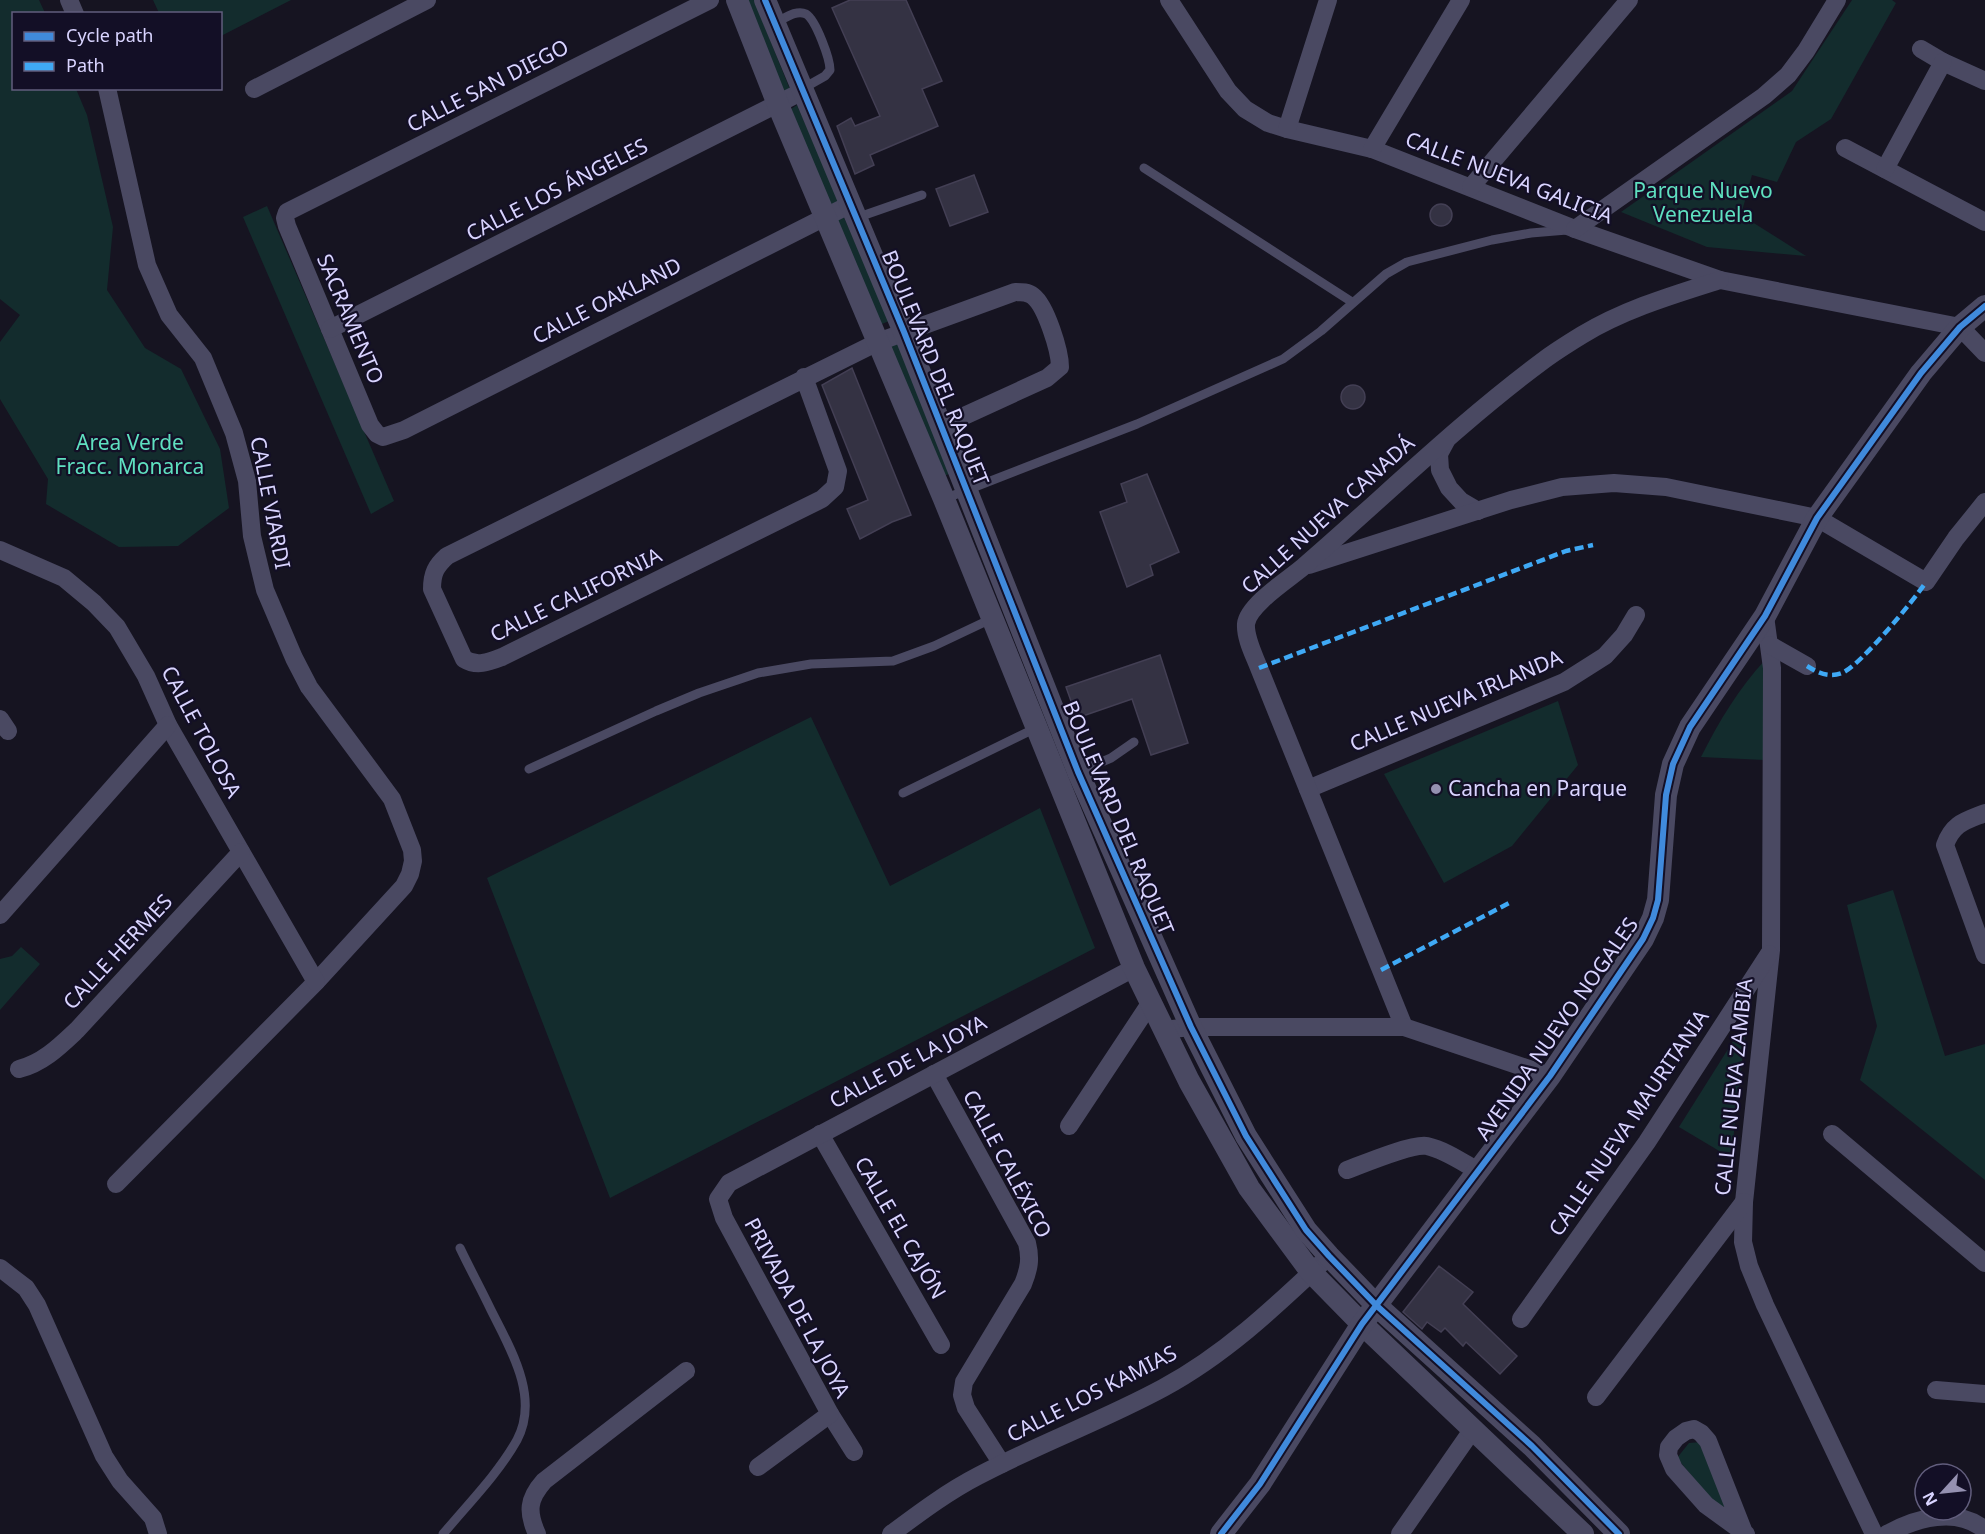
<svg xmlns="http://www.w3.org/2000/svg" width="1985" height="1534" viewBox="0 0 1985 1534" font-family="'Noto Sans',sans-serif">
	<style>
		.green { fill: #132c2d }
		.building { fill: #343243; stroke: #433f54; stroke-width: 1.5 }
		.lines { fill: none; stroke-linecap: round; stroke-linejoin: round }
		.service { stroke: #4a4962; stroke-width: 9 }
		.minor { stroke: #4a4962; stroke-width: 18 }
		.tertiary { stroke: #4a4962; stroke-width: 22 }
		.quiet { stroke: #3fa9f5; stroke-width: 4.5; stroke-dasharray: 9 4.5; stroke-linecap: butt }
		.cycleway-casing { stroke: #130f26; stroke-width: 10 }
		.cycleway { stroke: #408adc; stroke-width: 6 }
		.poi-dot { fill: #9591b1; stroke: #130f26; stroke-width: 2 }
		.labels { text-anchor: middle; stroke-width: 4.5; stroke-linejoin: round; paint-order: stroke }
		.street-label { font-size: 21px; fill: #d9d4ff; stroke: #130f26 }
		.park-label { font-size: 21px; fill: #5fe0c0; stroke: #130f26 }
		.poi-label { font-size: 21px; fill: #d9d4ff; stroke: #130f26; text-anchor: start }
	</style>
	<rect width="100%" height="100%" fill="#161421"/>
	<g class="green">
		<polygon points="0,0 39,0 45,13 14,14 14,88 76,89 87,115 113,227 107,290 145,348 181,369 220,449 229,508 178,546 119,547 46,504 48,479 0,399 0,342 20,315 0,299"/>
		<polygon points="153,0 291,0 221,36 220,14 159,13"/>
		<polygon points="742,0 754,0 791,92 779,99"/>
		<polygon points="1852,0 1892,0 1896,3 1831,119 1796,142 1777,182 1752,175 1741,215 1806,256 1707,247 1621,212 1792,91"/>
		<polygon points="797,105 840,204 827,210 785,113"/>
		<polygon points="267,206 394,501 371,514 243,217"/>
		<polygon points="843,215 889,321 875,327 831,222"/>
		<polygon points="895,334 953,472 940,478 881,341"/>
		<path d="M1766 659 1765 760 1701 757C1719 721 1739 688 1766 659Z"/>
		<polygon points="1558,701 1578,765 1512,846 1444,883 1384,774"/>
		<polygon points="811,717 890,886 1040,808 1095,948 610,1198 487,878"/>
		<polygon points="1893,890 1945,1056 1985,1044 1985,1180 1860,1080 1877,1026 1847,905"/>
		<polygon points="21,947 40,964 0,1010 0,959 12,956"/>
		<polygon points="1747,1019 1731,1158 1679,1127"/>
		<polygon points="1701,1442 1731,1509 1723,1514 1677,1458 1689,1443"/>
	</g>
	<g class="building">
		<polygon points="850,0 906,0 942,81 922,89 938,126 870,155 874,165 855,174 837,126 851,118 855,126 880,116 832,8"/>
		<polygon points="974,175 988,212 950,226 936,189"/>
		<circle cx="1441" cy="215" r="11"/>
		<polygon points="852,368 911,515 892,522 860,539 847,509 868,500 822,385"/>
		<circle cx="1353" cy="397" r="12"/>
		<polygon points="1147,474 1179,552 1150,565 1153,575 1127,587 1100,512 1127,502 1121,484"/>
		<polygon points="1160,655 1188,743 1151,755 1132,699 1077,718 1066,687"/>
		<polygon points="1439,1266 1473,1292 1463,1304 1517,1356 1500,1374 1466,1342 1463,1346 1445,1328 1441,1332 1427,1322 1422,1329 1403,1312"/>
	</g>
	<g class="lines">
		<g class="service">
			<path d="M775 23C784 19 796 9 806 14 816 20 830 59 830 70L825 76 802 89"/>
			<polyline points="1144,168 1352,302"/>
			<polyline points="856,218 922,195"/>
			<polyline points="944,499 1137,424 1283,359 1321,331 1386,274 1407,262 1492,240 1531,233 1567,230"/>
			<polyline points="529,769 656,711 699,693 758,673 811,664 893,661 934,646 991,619"/>
			<polyline points="1078,772 1111,758 1134,742"/>
			<polyline points="903,793 1036,728"/>
			<path d="M443 1534C468 1504 498 1474 517 1440 540 1397 510 1348 491 1310 481 1289 470 1269 460 1248"/>
		</g>
		<g class="minor">
			<polyline points="69,0 75,14"/>
			<polyline points="710,0 287,212 285,218 287,226 370,425 377,434 383,437 404,430 851,204"/>
			<polyline points="1169,0 1228,91 1245,109 1268,123 1287,129 1372,149 1575,229 1720,280 1960,327 1985,353"/>
			<polyline points="1921,49 1943,62 1985,81"/>
			<polyline points="107,88 147,265 169,315 203,358 234,433 247,481 252,536 265,590 294,658 309,687 392,799 412,850 413,861 410,874 404,886 316,982 116,1184"/>
			<polyline points="254,89 427,0"/>
			<polyline points="1287,129 1328,0"/>
			<polyline points="1845,148 1985,222"/>
			<polyline points="1372,149 1461,0"/>
			<polyline points="1885,169 1943,62"/>
			<polyline points="1471,187 1629,0"/>
			<polyline points="1575,229 1764,96 1788,75 1806,51 1837,0"/>
			<polyline points="330,329 803,91"/>
			<path d="M804 377 838 471 835 487 822 499 502 657C489 662 477 667 464 659L432 589C432 573 436 566 447 556L878 342 1015 292C1022 292 1028 292 1033 296 1046 306 1060 351 1060 367L1047 378 940 427"/>
			<polyline points="1446,441 1439,454 1440,470 1449,488 1461,501 1478,511"/>
			<polyline points="0,550 64,578 94,603 117,627 146,676 168,725 316,982"/>
			<polyline points="1309,565 1511,500 1562,487 1614,483 1666,487 1817,518 1926,582 1956,538 1985,502"/>
			<polyline points="1765,616 1772,668 1771,950 1744,1202 1743,1242 1749,1266 1765,1305 1874,1534"/>
			<polyline points="1770,645 1807,666"/>
			<polyline points="0,719 8,731"/>
			<polyline points="1308,789 1564,682 1605,656 1624,635 1636,615"/>
			<path d="M1985 813C1965 821 1953 823 1945 845L1985 955"/>
			<polyline points="0,915 168,725"/>
			<path d="M1404 1027 1259 668C1254 655 1245 638 1246 624 1248 605 1289 579 1303 567 1383 498 1459 423 1544 360 1556 351 1569 343 1582 335 1625 309 1673 295 1720 280"/>
			<polyline points="1163,1030 1191,1027 1404,1027 1550,1076"/>
			<path d="M19 1069C43 1063 60 1046 77 1030L241 852"/>
			<path d="M934 1074 1027 1243C1031 1259 1029 1269 1023 1284L964 1382 962 1395 966 1408 1002 1464"/>
			<polyline points="1069,1126 1151,1002"/>
			<polyline points="820,1134 941,1345"/>
			<polyline points="1832,1134 1985,1263"/>
			<path d="M1347 1170C1363 1164 1413 1143 1427 1146 1445 1150 1462 1162 1478 1171"/>
			<polyline points="0,1268 26,1288 37,1305 104,1456 120,1481 153,1518 158,1534"/>
			<polyline points="1521,1319 1647,1142 1769,954"/>
			<polyline points="1936,1390 1985,1394"/>
			<polyline points="1596,1397 1744,1202"/>
			<polyline points="830,1414 854,1452"/>
			<polyline points="758,1467 830,1414 724,1218 718,1199 729,1183 1134,968"/>
			<polyline points="1743,1530 1708,1441 1701,1433 1694,1429 1686,1431 1676,1438 1669,1447 1668,1455 1674,1469 1706,1505 1746,1534"/>
			<path d="M537 1534C527 1512 528 1499 544 1481L686 1371"/>
			<path d="M891 1534C918 1514 947 1492 978 1476 1038 1444 1102 1421 1163 1388 1226 1354 1277 1305 1329 1256"/>
			<polyline points="1400,1534 1473,1429"/>
			<path d="M1887 1534C1916 1518 1957 1506 1985 1530"/>
		</g>
		<g class="tertiary">
			<polyline points="737,0 781,112 944,499 1134,968 1189,1081 1249,1188 1311,1272 1362,1324 1583,1534"/>
			<polyline points="765,0 904,332 1078,772 1191,1027 1246,1136 1306,1230 1329,1256 1377,1306 1532,1446 1619,1534"/>
			<polyline points="1221,1534 1260,1484 1362,1324 1550,1076 1643,939 1653,918 1658,900 1666,795 1673,764 1690,727 1765,616 1817,518 1921,373 1960,327 1985,306"/>
		</g>
		<g class="quiet">
			<path d="M1807 666C1818 673 1829 678 1842 673 1860 666 1914 600 1926 582"/>
			<polyline points="1259,668 1566,551 1593,545"/>
			<polyline points="1381,970 1509,903"/>
		</g>
		<g class="cycleway-casing">
			<g id="cycleway">
				<polyline points="765,0 904,332 1078,772 1191,1027 1246,1136 1306,1230 1329,1256 1377,1306 1532,1446 1619,1534"/>
				<polyline points="1221,1534 1260,1484 1362,1324 1550,1076 1643,939 1653,918 1658,900 1666,795 1673,764 1690,727 1765,616 1817,518 1921,373 1960,327 1985,306"/>
			</g>
		</g>
		<use href="#cycleway" class="cycleway"/>
	</g>
	<circle class="poi-dot" cx="1436" cy="789" r="6"/>
	<g class="labels">
		<g class="street-label">
			<text transform="translate(488 86) rotate(-27)" y="7">CALLE SAN DIEGO</text>
			<text transform="translate(1509 178) rotate(21)" y="7">CALLE NUEVA GALICIA</text>
			<text transform="translate(557 190) rotate(-27)" y="7">CALLE LOS ÁNGELES</text>
			<text transform="translate(607 301) rotate(-27)" y="7">CALLE OAKLAND</text>
			<text transform="translate(350 319) rotate(67)" y="7">SACRAMENTO</text>
			<text transform="translate(935 368) rotate(68)" y="7">BOULEVARD DEL RAQUET</text>
			<text transform="translate(270 503) rotate(79)" y="7">CALLE VIARDI</text>
			<text transform="translate(1328 515) rotate(-42)" y="7">CALLE NUEVA CANADÁ</text>
			<text transform="translate(576 595) rotate(-26)" y="7">CALLE CALIFORNIA</text>
			<text transform="translate(1456 701) rotate(-23)" y="7">CALLE NUEVA IRLANDA</text>
			<text transform="translate(201 732) rotate(62)" y="7">CALLE TOLOSA</text>
			<text transform="translate(1118 818) rotate(67)" y="7">BOULEVARD DEL RAQUET</text>
			<text transform="translate(118 952) rotate(-47)" y="7">CALLE HERMES</text>
			<text transform="translate(1557 1029) rotate(-55)" y="7">AVENIDA NUEVO NOGALES</text>
			<text transform="translate(908 1062) rotate(-28)" y="7">CALLE DE LA JOYA</text>
			<text transform="translate(1734 1087) rotate(-84)" y="7">CALLE NUEVA ZAMBIA</text>
			<text transform="translate(1629 1123) rotate(-56)" y="7">CALLE NUEVA MAURITANIA</text>
			<text transform="translate(1007 1164) rotate(62)" y="7">CALLE CALÉXICO</text>
			<text transform="translate(900 1228) rotate(60)" y="7">CALLE EL CAJÓN</text>
			<text transform="translate(797 1308) rotate(62)" y="7">PRIVADA DE LA JOYA</text>
			<text transform="translate(1092 1394) rotate(-27)" y="7">CALLE LOS KAMIAS</text>
		</g>
		<g class="park-label">
			<text x="1703" y="198">Parque Nuevo<tspan x="1703" dy="24">Venezuela</tspan></text>
			<text x="130" y="450">Area Verde<tspan x="130" dy="24">Fracc. Monarca</tspan></text>
		</g>
		<g class="poi-label">
			<text x="1448" y="796">Cancha en Parque</text>
		</g>
	</g>
	<rect x="12" y="12" width="210" height="78" fill="#130f26" stroke="#625e7d" stroke-width="1.5"/>
	<rect x="24" y="32" width="30" height="9" fill="#408adc" stroke="#625e7d" stroke-width="1.5"/>
	<text x="66" y="42" font-size="18" fill="#d9d4ff">Cycle path</text>
	<rect x="24" y="62" width="30" height="9" fill="#3fa9f5" stroke="#625e7d" stroke-width="1.5"/>
	<text x="66" y="72" font-size="18" fill="#d9d4ff">Path</text>
	<g transform="translate(1943 1492) rotate(243)"><circle r="28" fill="#130f26" stroke="#625e7d" stroke-width="1.5"/>
	<path d="M0-4.5L10 22L0 15L-10 22Z" fill="#9591b1"/>
	<text y="-9" font-size="16" font-weight="bold" text-anchor="middle" fill="#d9d4ff">N</text>
	</g>
</svg>
